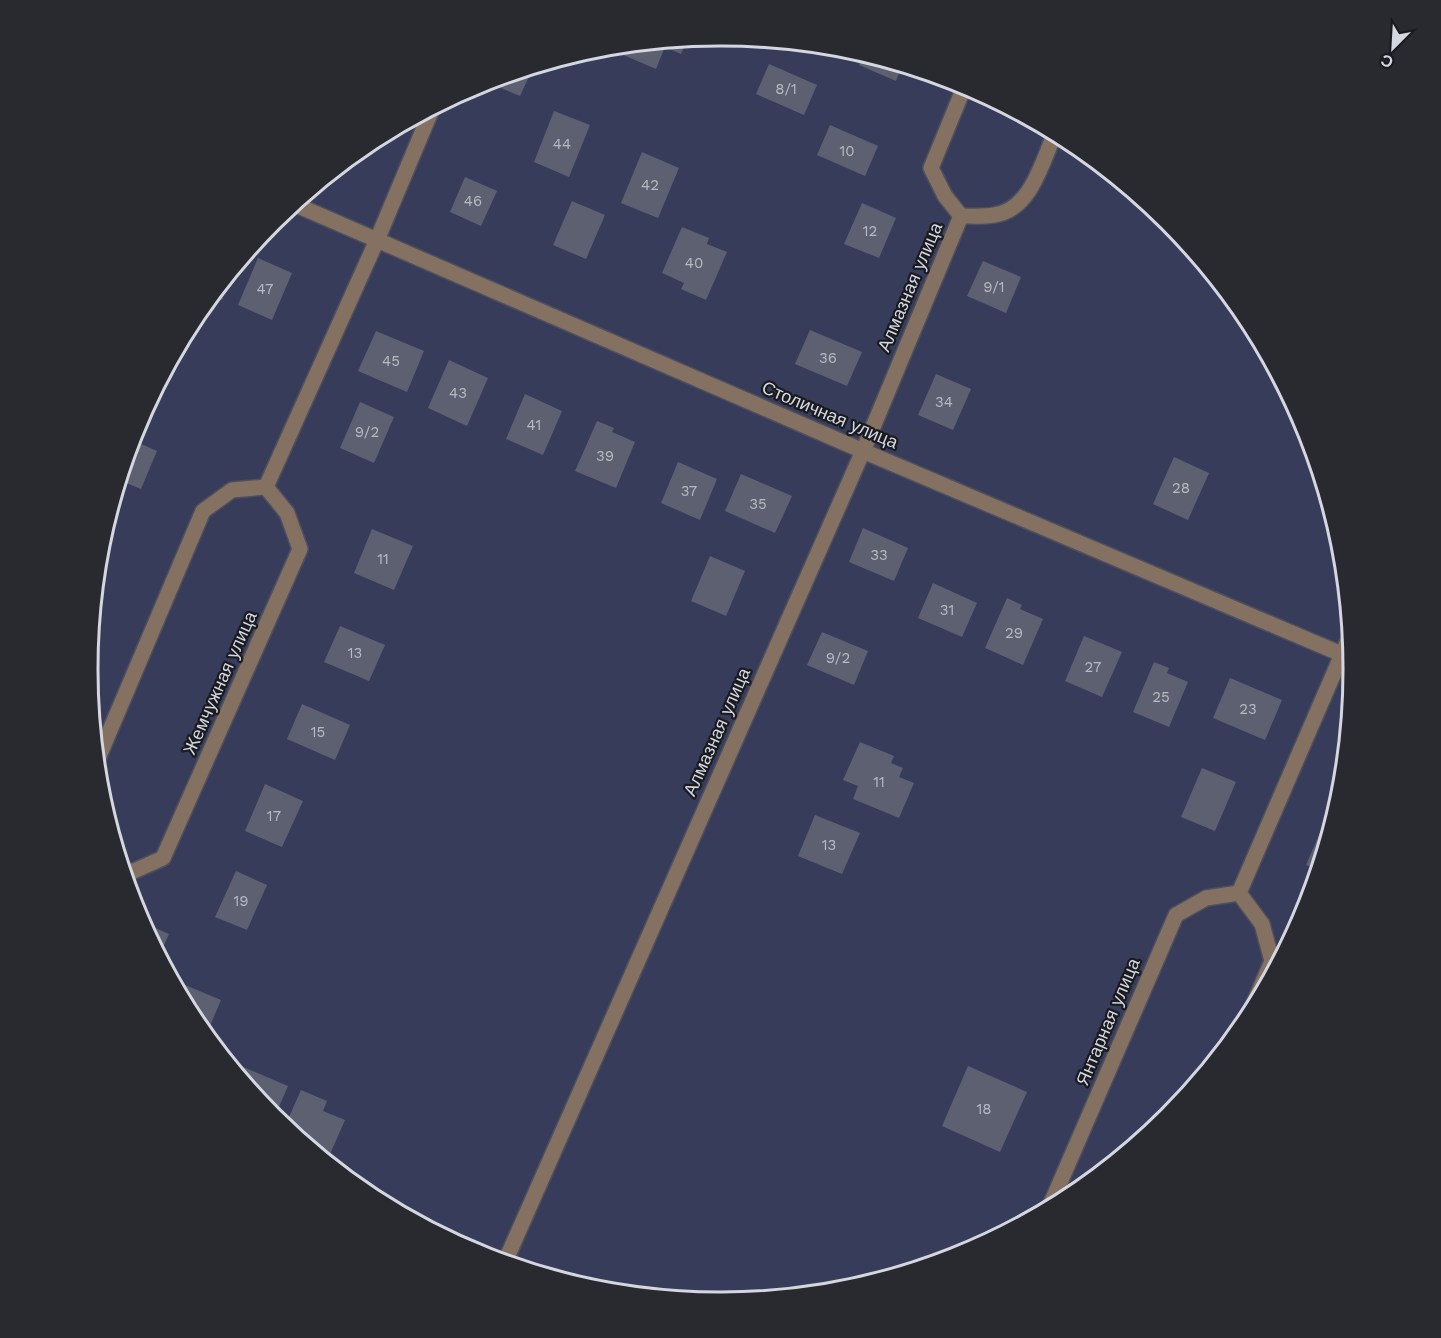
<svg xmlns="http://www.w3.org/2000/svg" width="1441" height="1338" viewBox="0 0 1441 1338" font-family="'Work Sans',sans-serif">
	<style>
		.green { fill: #383c5b }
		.building { fill: #5d6070 }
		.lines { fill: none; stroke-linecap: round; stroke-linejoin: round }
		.minor-casing { stroke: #4e505e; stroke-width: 18 }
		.minor { stroke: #847161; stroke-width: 15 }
		.labels { text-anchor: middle; stroke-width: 4.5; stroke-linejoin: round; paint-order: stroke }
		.number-label { font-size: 15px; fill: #b7b9c4 }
		.street-label { font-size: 18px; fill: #d5d7e0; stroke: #1a1b21 }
		.rim { fill: none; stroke: #d5d7e0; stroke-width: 3 }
	</style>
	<rect width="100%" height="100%" fill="#303241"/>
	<circle class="green" cx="721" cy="669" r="631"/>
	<g class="building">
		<polygon points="687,39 681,54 665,47 656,69 605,47"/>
		<polygon points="864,54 902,66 896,81 859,65"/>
		<polygon points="769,64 817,85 804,115 756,94"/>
		<polygon points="533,68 520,96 489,83 490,81"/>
		<polygon points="554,111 590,125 569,177 534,162"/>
		<polygon points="830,125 878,146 865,176 817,155"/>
		<polygon points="642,152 679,168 658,218 621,203"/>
		<polygon points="465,177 497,191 481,226 450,212"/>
		<polygon points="572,201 605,215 586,259 553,245"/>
		<polygon points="862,203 896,218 879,258 844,244"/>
		<polygon points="682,227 709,238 707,244 727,252 706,300 681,289 684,283 662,273"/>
		<polygon points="258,258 292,273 272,320 238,305"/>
		<polygon points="983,261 1021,277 1006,313 967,296"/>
		<polygon points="235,267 222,300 212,296"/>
		<polygon points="810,330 862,352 847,386 795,364"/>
		<polygon points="376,331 424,351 407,392 358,371"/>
		<polygon points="449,360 488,378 467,426 428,408"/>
		<polygon points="936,374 971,389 953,430 918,415"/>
		<polygon points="525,394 562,411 543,455 506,439"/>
		<polygon points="360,402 394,417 374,463 340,448"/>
		<polygon points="597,421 614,428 612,432 635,442 616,488 575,471"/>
		<polygon points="132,440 157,451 141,489 119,480"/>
		<polygon points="1174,457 1209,473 1188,520 1153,504"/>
		<polygon points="678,462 717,479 700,520 661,503"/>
		<polygon points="741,474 792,496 775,533 725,511"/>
		<polygon points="863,528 908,548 894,581 849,562"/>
		<polygon points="372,529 413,546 394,590 354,573"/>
		<polygon points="710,556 745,571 726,616 691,601"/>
		<polygon points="933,583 977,603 962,637 918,618"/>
		<polygon points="1007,598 1022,605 1020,609 1043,619 1023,665 985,648"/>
		<polygon points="340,626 385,645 369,681 324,662"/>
		<polygon points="822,632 868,651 854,685 807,665"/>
		<polygon points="1084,636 1122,652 1102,697 1065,681"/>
		<polygon points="1154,662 1169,668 1167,673 1188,682 1169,727 1133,712"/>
		<polygon points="1230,678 1282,700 1265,740 1213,718"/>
		<polygon points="302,704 350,725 335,760 287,739"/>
		<polygon points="860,742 894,756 891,763 903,768 899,777 914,783 899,818 853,799 858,786 843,780"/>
		<polygon points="1202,768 1236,782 1215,831 1181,817"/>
		<polygon points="265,784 303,801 282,847 245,831"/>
		<polygon points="815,815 860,833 842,874 798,856"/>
		<polygon points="1325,821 1332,824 1318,870 1306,865"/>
		<polygon points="236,871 267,885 247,930 215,917"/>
		<polygon points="141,922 169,934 159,956 150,938"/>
		<polygon points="178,982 221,1000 206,1035 194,1020 176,986"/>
		<polygon points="241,1066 288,1086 274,1118 238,1074"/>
		<polygon points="968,1066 1027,1092 1000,1152 942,1126"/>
		<polygon points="301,1090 327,1101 323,1111 345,1120 327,1161 285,1126"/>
	</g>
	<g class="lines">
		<g class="minor-casing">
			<g id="minor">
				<polyline points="294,204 863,451 1353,659"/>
				<path d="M961 216C972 216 983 217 994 215 1031 210 1042 162 1055 133"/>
				<polyline points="97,761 203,511 232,490 266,487 377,240 432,109"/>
				<polyline points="123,871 134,871 163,858 300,549 287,513 266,487"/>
				<polyline points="1246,1022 1272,961 1262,924 1239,893 1350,636"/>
				<polyline points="1049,1208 1176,915 1206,898 1239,893"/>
				<polyline points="505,1262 863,451 961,216 945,196 931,168 965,85"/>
			</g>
		</g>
		<use href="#minor" class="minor"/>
	</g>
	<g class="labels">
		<g class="number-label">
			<text x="786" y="94">8/1</text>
			<text x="562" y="149">44</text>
			<text x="847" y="156">10</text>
			<text x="650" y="190">42</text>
			<text x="473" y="206">46</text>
			<text x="870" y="236">12</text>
			<text x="694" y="268">40</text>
			<text x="994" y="292">9/1</text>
			<text x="265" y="294">47</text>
			<text x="828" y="363">36</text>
			<text x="391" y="366">45</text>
			<text x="458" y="398">43</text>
			<text x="944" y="407">34</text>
			<text x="534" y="430">41</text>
			<text x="367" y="437">9/2</text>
			<text x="605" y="461">39</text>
			<text x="1181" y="493">28</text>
			<text x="689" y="496">37</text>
			<text x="758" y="509">35</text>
			<text x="879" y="560">33</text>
			<text x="383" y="564">11</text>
			<text x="947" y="615">31</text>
			<text x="1014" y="638">29</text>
			<text x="355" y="658">13</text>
			<text x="838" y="663">9/2</text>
			<text x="1093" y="672">27</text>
			<text x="1161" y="702">25</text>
			<text x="1248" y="714">23</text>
			<text x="318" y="737">15</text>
			<text x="879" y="787">11</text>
			<text x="274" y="821">17</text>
			<text x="829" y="850">13</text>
			<text x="241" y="906">19</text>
			<text x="984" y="1114">18</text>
		</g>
		<g class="street-label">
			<text transform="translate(910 287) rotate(-67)" y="6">Алмазная улица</text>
			<text transform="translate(830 415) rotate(23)" y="6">Столичная улица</text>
			<text transform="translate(220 683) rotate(-66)" y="6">Жемчужная улица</text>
			<text transform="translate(717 732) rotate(-66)" y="6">Алмазная улица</text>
			<text transform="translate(1108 1022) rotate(-67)" y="6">Янтарная улица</text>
		</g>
	</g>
	<path d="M0 0H1441V1338H0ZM720 46H721A622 622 0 0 1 1343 668V670A622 622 0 0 1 721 1292H720A622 622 0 0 1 98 670V668A622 622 0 0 1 720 46Z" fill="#292a30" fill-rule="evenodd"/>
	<path class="rim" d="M720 46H721A622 622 0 0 1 1343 668V670A622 622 0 0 1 721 1292H720A622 622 0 0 1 98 670V668A622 622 0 0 1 720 46Z"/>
	<g transform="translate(1393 48) rotate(204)" stroke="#1a1b21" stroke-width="4.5" paint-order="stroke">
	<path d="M0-4.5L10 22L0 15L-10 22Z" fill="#d5d7e0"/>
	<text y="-9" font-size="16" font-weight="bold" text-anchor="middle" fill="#d5d7e0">С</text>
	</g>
</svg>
